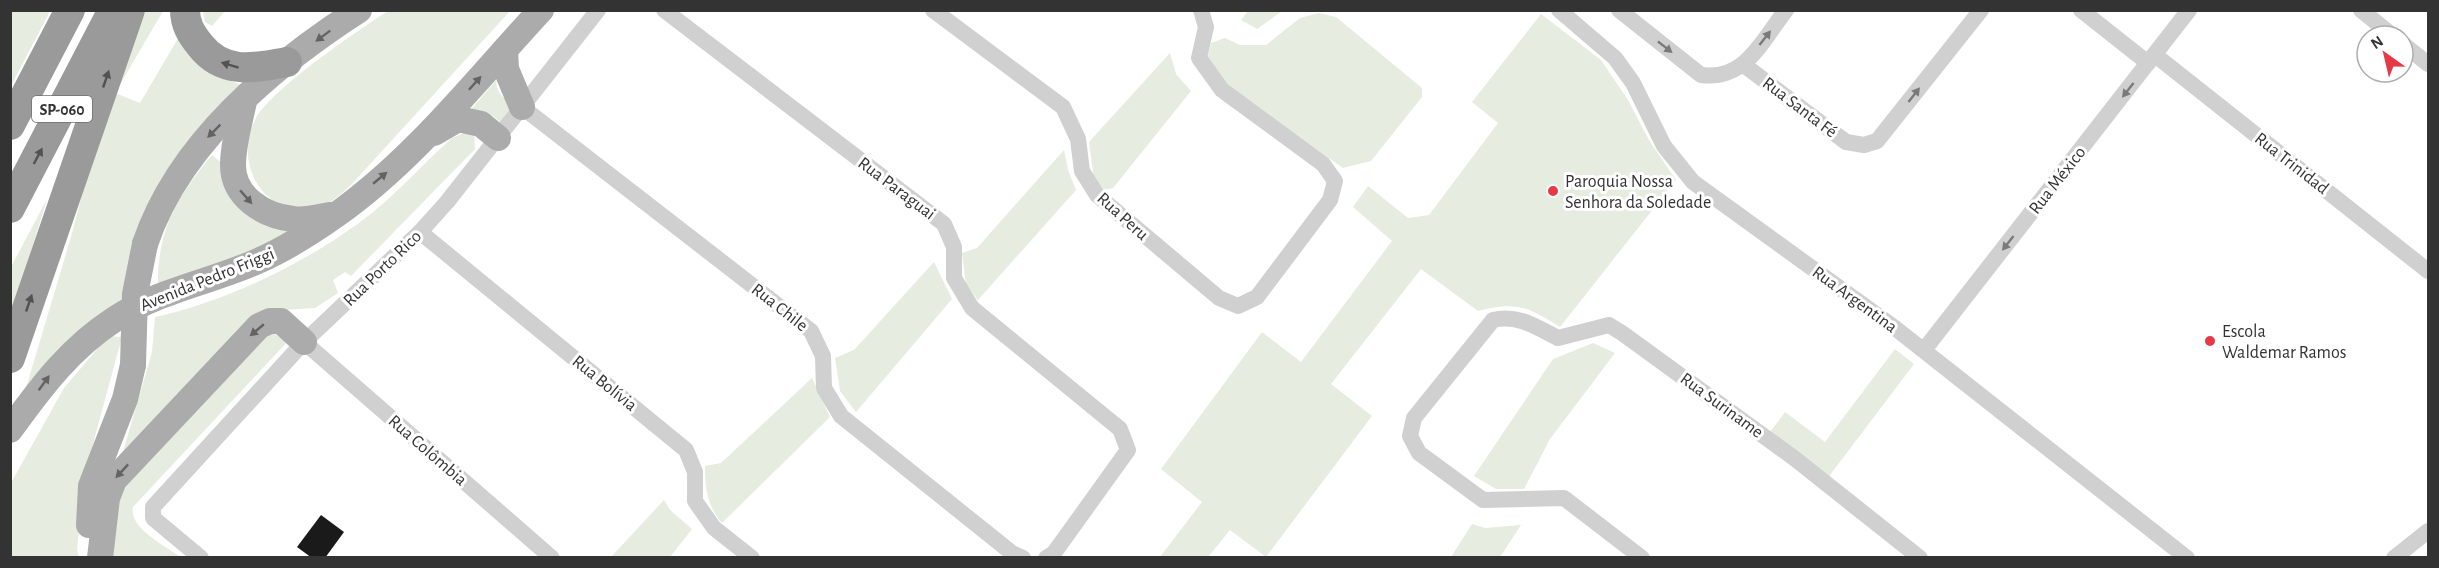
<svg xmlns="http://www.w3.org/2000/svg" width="2439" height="568" viewBox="0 0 2439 568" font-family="'Alegreya Sans',sans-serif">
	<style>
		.green { fill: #e6ecdf }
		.building { fill: #1a1a1a }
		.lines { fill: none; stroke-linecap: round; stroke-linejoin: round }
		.street { stroke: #d0d0d0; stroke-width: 16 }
		.primary { stroke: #ababab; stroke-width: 26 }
		.highway { stroke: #9a9a9a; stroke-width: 30 }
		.primary-bridge { stroke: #ababab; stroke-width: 26 }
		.oneway { fill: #636363 }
		.oneway2 { fill: #7a7a7a }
		.oneway3 { fill: #525252 }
		.poi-dot { fill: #e63946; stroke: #fff; stroke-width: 2 }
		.labels { text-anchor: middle; stroke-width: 6; stroke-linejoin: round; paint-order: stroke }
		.shield { fill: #fff; stroke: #707070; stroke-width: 1.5 }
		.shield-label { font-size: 16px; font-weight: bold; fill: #333 }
		.street-label { font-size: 18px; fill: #333; stroke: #fff }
		.poi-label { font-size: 18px; fill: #333; stroke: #fff; text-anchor: start }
	</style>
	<rect width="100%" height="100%" fill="#fff"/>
	<g class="green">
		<polygon points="11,10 50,11 11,86 10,11"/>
		<path d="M146 11H163L115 93 140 103 183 30 228 80 242 85 212 114 124 300C79 323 55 360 23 398L71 237 94 149Z"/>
		<polygon points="203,11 203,10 225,11 212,26 205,22"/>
		<path d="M388 11H510L350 186C342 193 330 204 320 207 266 222 231 164 256 118 273 88 357 31 388 11Z"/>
		<polygon points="1248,11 1248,10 1282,11 1257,29 1241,20"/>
		<polygon points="1319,13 1336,17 1422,88 1422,97 1371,161 1343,168 1220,80 1207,60 1211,43 1225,38 1240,45 1266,45 1300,18"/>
		<path d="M1541 14 1601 60 1628 100 1649 140 1676 180 1560 327C1528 307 1517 301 1478 311L1421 269 1331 384 1372 416 1266 557 1230 530 1208 557H1160L1202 502 1161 469 1262 332 1301 362 1392 241 1353 207 1368 186 1408 218 1429 215 1498 123 1472 102Z"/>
		<polygon points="1170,53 1176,74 1191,91 1113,188 1104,190 1094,179 1089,142"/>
		<path d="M496 80C497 93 501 98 514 103L500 122 493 116 469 112Z"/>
		<path d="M466 132 474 135 475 149 351 276 345 272 333 280 338 293 315 308 284 310 121 459 152 352 155 317C227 302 314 259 372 213 400 190 425 162 452 138Z"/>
		<polygon points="1064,150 1068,170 1076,190 978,300 966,284 962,253 977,248"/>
		<path d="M212 155 304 231 158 293C156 232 174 201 212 155Z"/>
		<polygon points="47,199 11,316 11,267"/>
		<polygon points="934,262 952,299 856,412 840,391 835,358 854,350"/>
		<path d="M272 333 288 341 133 507C128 528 166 546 180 557L109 558 110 504 259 336Z"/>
		<polygon points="108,336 122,337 84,477 77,550 79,557 11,558 11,483 64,388"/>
		<polygon points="1593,343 1615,353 1550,439 1524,489 1496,489 1474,476 1553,359"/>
		<polygon points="1895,349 1914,364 1827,479 1768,435 1785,412 1825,442"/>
		<path d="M812 378 830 417 722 523C707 506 705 488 705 466L721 463Z"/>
		<polygon points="664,500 670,510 692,529 670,557 611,557"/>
		<polygon points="1472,524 1485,528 1521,525 1500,557 1451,557"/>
	</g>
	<polygon class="building" points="321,515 344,532 325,558 312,558 297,547"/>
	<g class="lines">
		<g class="street">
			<polyline points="664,10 944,224 954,247 954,278 972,308 1120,429 1128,450 1054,553 1046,558"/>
			<polyline points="933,10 1063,107 1078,139 1082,171 1097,195 1219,298 1238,306 1257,297 1330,200 1335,181 1323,164 1222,90 1199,58 1206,27 1201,10"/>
			<polyline points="1559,10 1615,58 1633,83 1664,146 1693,182 1895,328 2187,558"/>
			<path d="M1619 10 1701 75C1745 81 1762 41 1786 10"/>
			<polyline points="2081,10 2148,63"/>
			<polyline points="2361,10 2393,36"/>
			<polyline points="2403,44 2428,64"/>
			<polyline points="2155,55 2428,271"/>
			<polyline points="1744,65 1846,142 1864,145 1877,141 1981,10"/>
			<polyline points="522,107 811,331 823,356 824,388 841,416 1012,553 1023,558"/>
			<polyline points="420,232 686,450 695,472 695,501 714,528 752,558"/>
			<polyline points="304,342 552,558"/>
			<polyline points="1924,350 2189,10"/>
			<polyline points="201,558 153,518 153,507 304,342 420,232 447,202 598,10"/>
			<path d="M1642 558 1564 498 1483 500 1419 453 1410 436 1414 418 1493 320C1518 314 1536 327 1558 338L1609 325 1622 333 1794 458 1920 558"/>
			<polyline points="2394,558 2428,531"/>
		</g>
		<g class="primary">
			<polyline points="505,50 506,69 522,107"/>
			<path d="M244 101C240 122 233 143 233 165 233 197 264 216 293 219 304 221 319 217 330 215"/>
			<polyline points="434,133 458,119 481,124 498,138"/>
			<path d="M145 244C179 143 272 66 359 10"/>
			<path d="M10 430C41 387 70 348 115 319 159 290 211 282 258 261 285 249 312 232 336 215 415 159 475 81 541 10"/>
			<polyline points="89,525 91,486 125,399 133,365"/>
			<polyline points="100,558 107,498 114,480 259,326 270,321 281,321 304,342"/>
		</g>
		<g class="highway">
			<path d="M185 10C185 24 191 34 200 45 223 75 254 68 287 62"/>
			<polyline points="10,125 70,10"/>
			<polyline points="10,208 113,10"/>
			<polyline points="10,358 130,10"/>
		</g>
		<polyline class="primary-bridge" points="133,365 135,294 145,244"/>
	</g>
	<defs><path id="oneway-solid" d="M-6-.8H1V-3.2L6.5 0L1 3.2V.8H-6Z" transform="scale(1.5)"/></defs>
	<g class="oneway">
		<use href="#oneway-solid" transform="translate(323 36) rotate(143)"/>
		<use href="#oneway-solid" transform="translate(475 83) rotate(-48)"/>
		<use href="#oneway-solid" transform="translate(214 131) rotate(135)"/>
		<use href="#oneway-solid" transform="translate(380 178) rotate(-40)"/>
		<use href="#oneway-solid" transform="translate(246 197) rotate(49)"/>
		<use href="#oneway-solid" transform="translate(257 330) rotate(140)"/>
		<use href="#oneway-solid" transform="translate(44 383) rotate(-54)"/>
		<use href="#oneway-solid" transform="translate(122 471) rotate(133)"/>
	</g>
	<g class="oneway2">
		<use href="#oneway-solid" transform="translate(1765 38) rotate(-52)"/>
		<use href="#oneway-solid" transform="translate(1665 47) rotate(38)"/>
		<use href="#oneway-solid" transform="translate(2128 90) rotate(128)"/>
		<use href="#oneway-solid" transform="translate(1914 95) rotate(-52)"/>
		<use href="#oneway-solid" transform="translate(2008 243) rotate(128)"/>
	</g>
	<g class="oneway3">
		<use href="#oneway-solid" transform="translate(230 65) rotate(-163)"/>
		<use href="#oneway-solid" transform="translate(106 79) rotate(-71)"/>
		<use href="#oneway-solid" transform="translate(38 156) rotate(-62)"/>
		<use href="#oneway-solid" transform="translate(29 303) rotate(-71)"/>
	</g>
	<g class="poi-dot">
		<circle cx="1553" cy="191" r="6"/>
		<circle cx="2210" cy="341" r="6"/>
	</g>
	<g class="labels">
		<rect class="shield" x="32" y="96" width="60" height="26" rx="4.5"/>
		<g class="shield-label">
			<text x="62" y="115">SP-060</text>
		</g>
		<g class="street-label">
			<text transform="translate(1800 107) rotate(37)" y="6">Rua Santa Fé</text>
			<text transform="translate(2292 163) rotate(38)" y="6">Rua Trinidad</text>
			<text transform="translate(2057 180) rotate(-52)" y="6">Rua México</text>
			<text transform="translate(897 188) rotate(37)" y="6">Rua Paraguai</text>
			<text transform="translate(1123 216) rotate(42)" y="6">Rua Peru</text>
			<text transform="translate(382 268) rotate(-44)" y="6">Rua Porto Rico</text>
			<text transform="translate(207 279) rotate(-22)" y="6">Avenida Pedro Friggi</text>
			<text transform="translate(1855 299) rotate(36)" y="6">Rua Argentina</text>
			<text transform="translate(780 307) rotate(38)" y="6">Rua Chile</text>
			<text transform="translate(605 383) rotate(39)" y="6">Rua Bolívia</text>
			<text transform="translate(1722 405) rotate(36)" y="6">Rua Suriname</text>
			<text transform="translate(428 450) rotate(41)" y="6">Rua Colômbia</text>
		</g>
		<g class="poi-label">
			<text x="1565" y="187">Paroquia Nossa<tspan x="1565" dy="21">Senhora da Soledade</tspan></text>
			<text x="2222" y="337">Escola<tspan x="2222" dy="21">Waldemar Ramos</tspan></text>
		</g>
	</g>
	<rect width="2439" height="568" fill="none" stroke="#333333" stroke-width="24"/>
	<g transform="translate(2385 54) rotate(326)"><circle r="28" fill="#ffffff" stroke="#adadad" stroke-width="1.5"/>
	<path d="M0-4.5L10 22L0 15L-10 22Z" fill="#e63946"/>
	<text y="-9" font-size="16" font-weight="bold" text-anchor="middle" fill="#333333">N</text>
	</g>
</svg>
